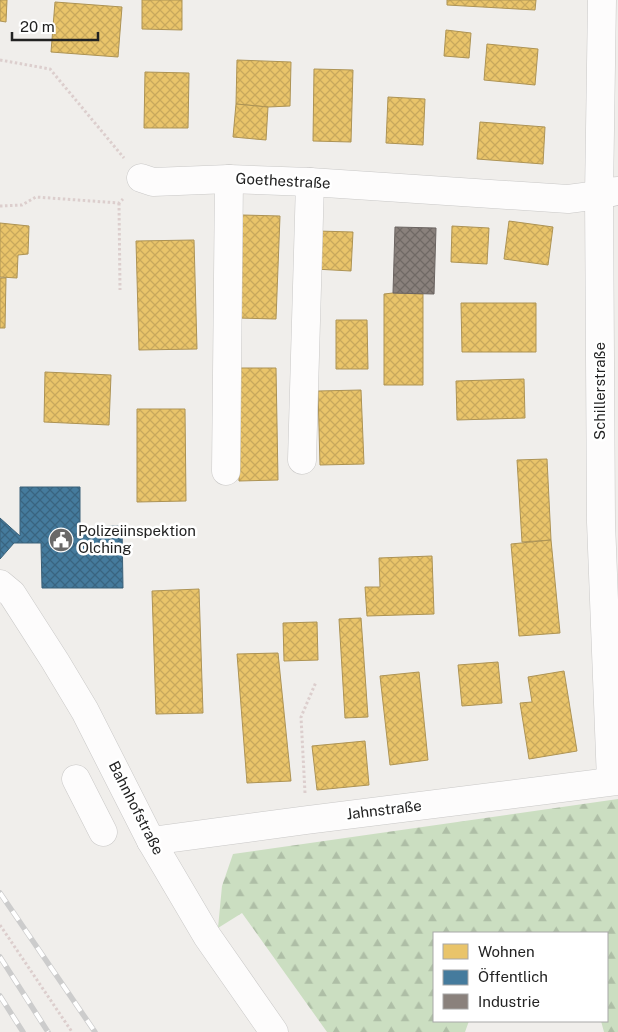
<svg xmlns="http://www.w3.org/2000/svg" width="618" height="1032" viewBox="0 0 618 1032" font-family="'Public Sans',sans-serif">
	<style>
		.forest { fill: url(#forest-firs) }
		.homes { fill: url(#homes-cross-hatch); stroke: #ad9354 }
		.public { fill: url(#public-cross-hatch); stroke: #3a6078 }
		.industry { fill: url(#industry-cross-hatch); stroke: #6b6461 }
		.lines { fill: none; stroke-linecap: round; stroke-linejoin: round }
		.minor-casing { stroke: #c9c8c7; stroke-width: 29 }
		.path { stroke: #dccecd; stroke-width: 3; stroke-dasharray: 2.5 2.5; stroke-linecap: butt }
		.minor { stroke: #fdfcfc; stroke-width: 28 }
		.rail-casing { stroke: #ccc; stroke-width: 5.5 }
		.rail { stroke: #fff; stroke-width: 4; stroke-dasharray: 11; stroke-linecap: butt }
		.labels { text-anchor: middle; stroke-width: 5; stroke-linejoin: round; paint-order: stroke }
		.street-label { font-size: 15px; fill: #222; stroke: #fff }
		.poi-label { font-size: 15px; fill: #222; stroke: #fff; text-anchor: start }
	</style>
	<defs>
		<pattern id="forest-firs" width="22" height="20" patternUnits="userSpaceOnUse" patternTransform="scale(1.25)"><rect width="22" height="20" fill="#cbdec1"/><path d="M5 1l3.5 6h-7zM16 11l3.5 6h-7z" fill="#aebea6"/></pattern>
		<pattern id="homes-cross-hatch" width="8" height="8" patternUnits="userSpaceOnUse" patternTransform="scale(1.25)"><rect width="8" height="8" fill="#e9c46a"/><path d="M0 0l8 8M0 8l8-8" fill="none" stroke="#c8a85c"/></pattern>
		<pattern id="public-cross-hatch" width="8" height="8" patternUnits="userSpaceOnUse" patternTransform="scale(1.25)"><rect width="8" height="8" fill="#457b9d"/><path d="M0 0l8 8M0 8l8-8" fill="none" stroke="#396480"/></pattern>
		<pattern id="industry-cross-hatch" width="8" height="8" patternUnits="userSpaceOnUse" patternTransform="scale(1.25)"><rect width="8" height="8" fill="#8a817c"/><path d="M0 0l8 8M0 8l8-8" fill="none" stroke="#706965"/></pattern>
	</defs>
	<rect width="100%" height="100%" fill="#f0eeeb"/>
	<polygon class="forest" points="618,799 618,1032 604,1032 601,1021 607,1021 607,933 434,933 434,1021 469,1021 465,1032 327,1032 242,913 218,928 222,886 233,854"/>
	<g class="homes">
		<polygon points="0,0 7,0 6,22 0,21"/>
		<polygon points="142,0 182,0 182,30 142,29"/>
		<polygon points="447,0 536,0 535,10 447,5"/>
		<polygon points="55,2 122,7 118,57 51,52"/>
		<polygon points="446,30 471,33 469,58 444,56"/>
		<polygon points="487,44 538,49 535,85 484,80"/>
		<polygon points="237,60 291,62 290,106 268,107 236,104"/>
		<polygon points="314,69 353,70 351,142 313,141"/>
		<polygon points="145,72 189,73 188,128 144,128"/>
		<polygon points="388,97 425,99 423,145 386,143"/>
		<polygon points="236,104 268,107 266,140 233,137"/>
		<polygon points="480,122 545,127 543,164 477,159"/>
		<polygon points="242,215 280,216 276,319 238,318"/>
		<polygon points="509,221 553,227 548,265 504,259"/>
		<polygon points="0,223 29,226 28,254 18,255 17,278 0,277"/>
		<polygon points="452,226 489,228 487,264 451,262"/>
		<polygon points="317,231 353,232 351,271 315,269"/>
		<polygon points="194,240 197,349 139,350 136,241"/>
		<polygon points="0,278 6,278 5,328 0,328"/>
		<polygon points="393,293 423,294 423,385 384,385 384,294"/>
		<polygon points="461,303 536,303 536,352 462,352"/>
		<polygon points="336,320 367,320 368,369 336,369"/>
		<polygon points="237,368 276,368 278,480 239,481"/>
		<polygon points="45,372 111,375 109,425 44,422"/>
		<polygon points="524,379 525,418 457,420 456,381"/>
		<polygon points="361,390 364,464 320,465 318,391"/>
		<polygon points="137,409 185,409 186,501 137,502"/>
		<polygon points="547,459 551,540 522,542 517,460"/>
		<polygon points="551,540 560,633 519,636 511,544"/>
		<polygon points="432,556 434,614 367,616 365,587 380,587 379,558"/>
		<polygon points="199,589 203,713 156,714 152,591"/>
		<polygon points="361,618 368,717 345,718 339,619"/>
		<polygon points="317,622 318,660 284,661 283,623"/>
		<polygon points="278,653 291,781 247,783 237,654"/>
		<polygon points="498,662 502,703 462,706 458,665"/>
		<polygon points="564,671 577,751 529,759 520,703 532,702 528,677"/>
		<polygon points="419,672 428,760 390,765 380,676"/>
		<polygon points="365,741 369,785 317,790 312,746"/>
	</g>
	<polygon class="public" points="20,487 80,487 80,527 122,526 123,588 42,588 41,543 14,543 0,559 0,518 20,536"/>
	<polygon class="industry" points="395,227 436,228 434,294 393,293"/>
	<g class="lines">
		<g class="minor-casing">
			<g id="minor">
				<polyline points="602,0 599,195 601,522 611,781"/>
				<polyline points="141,178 153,182 229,179 310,182 568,199 599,195 617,191"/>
				<polyline points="302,460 310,182"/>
				<polyline points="226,471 229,179"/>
				<polyline points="0,584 12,594 55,661 85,711 151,841 207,936 274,1032"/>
				<polyline points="76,779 103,832"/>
				<polyline points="151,841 307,820 618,781"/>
			</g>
		</g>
		<g class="path">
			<polyline points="0,60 50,69 124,158"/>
			<polyline points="119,203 120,290"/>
			<polyline points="0,206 22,205 36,197 119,203 123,199"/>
			<polyline points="305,793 301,717 316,682"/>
			<polyline points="0,925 72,1032"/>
		</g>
		<use href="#minor" class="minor"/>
		<g class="rail-casing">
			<g id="rail">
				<polyline points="0,893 95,1032"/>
				<polyline points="0,957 48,1032"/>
				<polyline points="0,996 23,1032"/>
			</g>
		</g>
		<use href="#rail" class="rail"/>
	</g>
	<defs>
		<g id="civic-disc" transform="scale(1.25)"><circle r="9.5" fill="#6a6968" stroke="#fff"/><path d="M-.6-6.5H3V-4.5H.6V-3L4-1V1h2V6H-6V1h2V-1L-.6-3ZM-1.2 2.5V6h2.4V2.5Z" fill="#fff"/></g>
	</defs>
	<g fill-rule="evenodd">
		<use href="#civic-disc" x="61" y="540"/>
	</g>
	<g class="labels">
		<g class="street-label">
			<text transform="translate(283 181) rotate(3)" y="5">Goethestraße</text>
			<text transform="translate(600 391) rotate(-90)" y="5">Schillerstraße</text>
			<text transform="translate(136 808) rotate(63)" y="5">Bahnhofstraße</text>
			<text transform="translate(384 810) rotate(-7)" y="5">Jahnstraße</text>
		</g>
		<g class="poi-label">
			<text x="78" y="536">Polizeiinspektion<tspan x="78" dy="17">Olching</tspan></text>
		</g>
	</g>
	<rect x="433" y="932" width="175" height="90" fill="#ffffff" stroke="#a7a7a7"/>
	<rect x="443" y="944" width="25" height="15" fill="#e9c46a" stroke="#a7a7a7"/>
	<text x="478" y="957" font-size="15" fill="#222222">Wohnen</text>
	<rect x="443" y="970" width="25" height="15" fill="#457b9d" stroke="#a7a7a7"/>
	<text x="478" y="982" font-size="15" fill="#222222">Öffentlich</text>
	<rect x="443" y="994" width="25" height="15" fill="#8a817c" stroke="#a7a7a7"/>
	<text x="478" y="1007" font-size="15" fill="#222222">Industrie</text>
	<path d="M12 32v8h86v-8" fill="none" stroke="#222222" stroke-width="2.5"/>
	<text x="20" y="32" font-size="15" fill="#222222" stroke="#ffffff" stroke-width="4" paint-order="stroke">20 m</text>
</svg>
